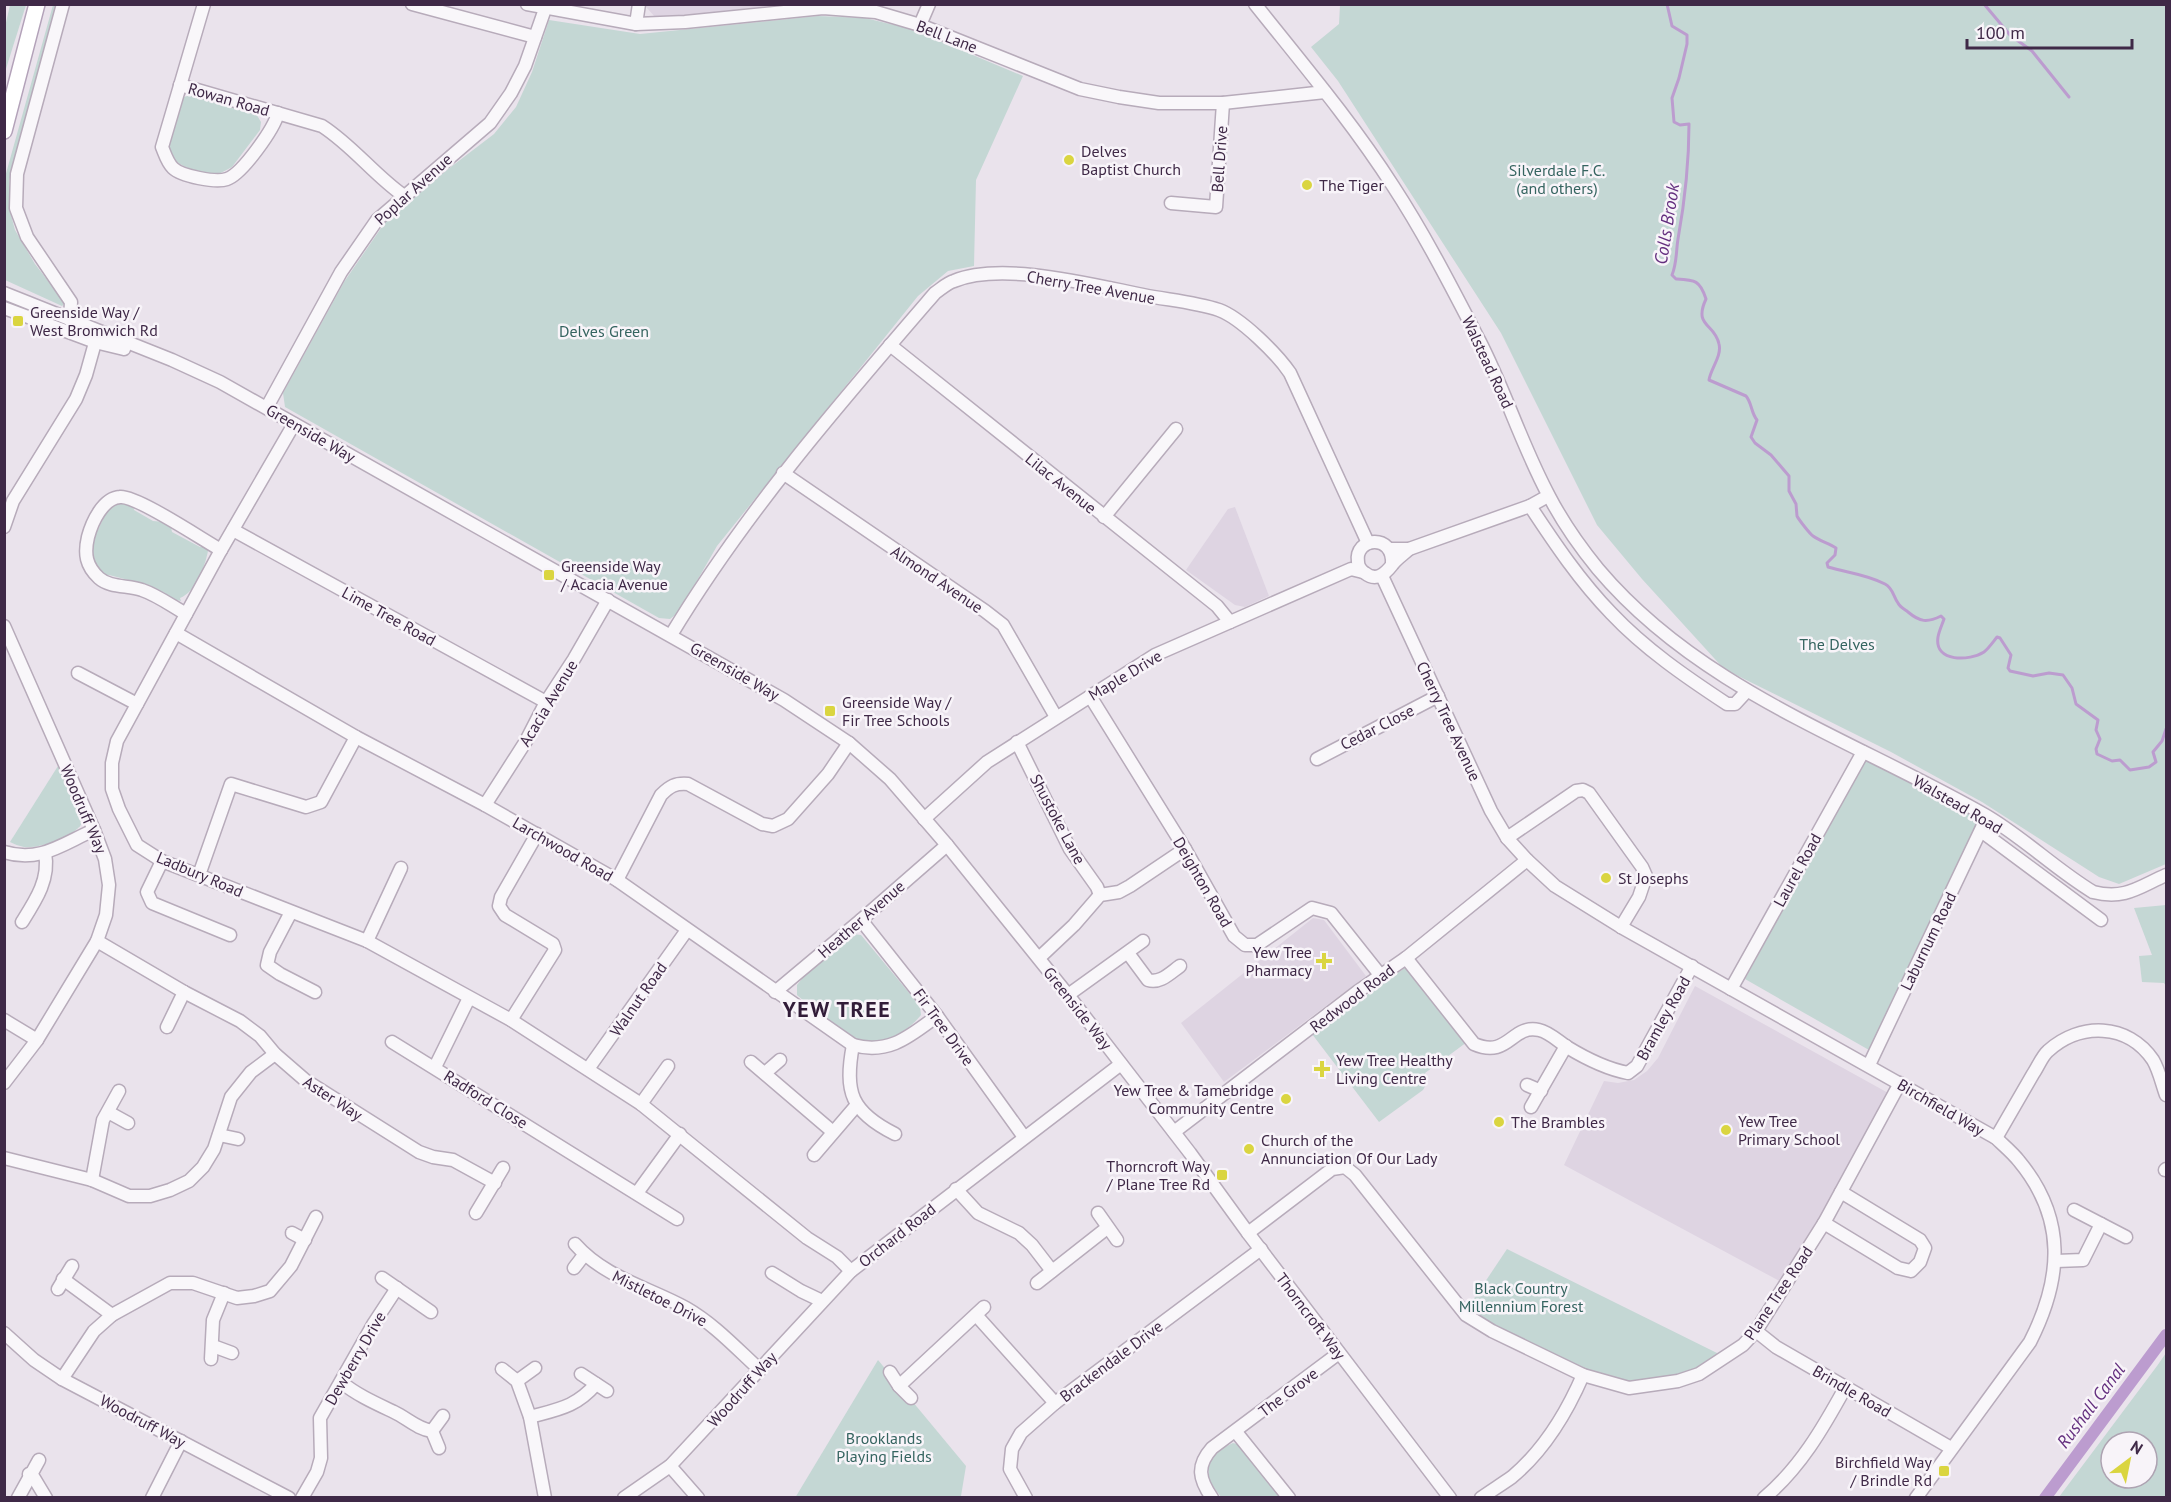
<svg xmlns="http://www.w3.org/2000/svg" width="2171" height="1502" viewBox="0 0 2171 1502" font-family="'PT Sans',sans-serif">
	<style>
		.built { fill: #ded4e2 }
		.green { fill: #c4d7d4; fill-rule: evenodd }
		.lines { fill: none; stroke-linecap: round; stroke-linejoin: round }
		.stream { stroke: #bc9ccf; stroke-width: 3 }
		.canal { stroke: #bc9ccf; stroke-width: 12 }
		.minor-casing { stroke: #b7abba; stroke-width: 15 }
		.major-casing { stroke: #b3a2b9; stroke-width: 18 }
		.minor { stroke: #f9f7fa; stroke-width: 12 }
		.major { stroke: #fff; stroke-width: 15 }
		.poi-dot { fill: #dad540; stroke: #f8f4f9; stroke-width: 2 }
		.labels { text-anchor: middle; stroke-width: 5; stroke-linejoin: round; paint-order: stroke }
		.street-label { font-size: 16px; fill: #3f2947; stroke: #f8f4f9 }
		.poi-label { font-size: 16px; fill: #3f2947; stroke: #f8f4f9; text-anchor: start }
		.park-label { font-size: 16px; fill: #356460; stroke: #f8f4f9 }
		.water-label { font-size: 18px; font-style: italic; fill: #642f7f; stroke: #f8f4f9 }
		.district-label { font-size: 22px; font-weight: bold; letter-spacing: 1.5px; fill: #311b38; stroke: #f8f4f9 }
	</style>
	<rect width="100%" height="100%" fill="#eae3ec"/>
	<g class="built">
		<polygon points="646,4 780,5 656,18 646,7"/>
		<polygon points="1235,507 1269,596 1245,607 1235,605 1186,570 1228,509"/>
		<polygon points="1313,918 1324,920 1366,976 1224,1082 1181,1023"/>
		<polygon points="1695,986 1890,1094 1785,1284 1564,1165 1604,1081 1618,1083 1634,1080 1647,1071 1658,1058"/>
	</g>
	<g class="green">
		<polygon points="10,5 26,5 5,72 5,27"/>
		<polygon points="53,5 58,5 9,181 11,215 15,230 35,264 65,303 62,306 5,280 5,177"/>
		<polygon points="1340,5 2166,5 2166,864 2119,884 2099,877 1982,802 1891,752 1724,669 1642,579 1597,525 1501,333 1338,81 1311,47 1339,24"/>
		<polygon points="818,16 865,18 911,29 1023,76 976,180 974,266 948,271 918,296 717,546 679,612 670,619 659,618 285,407 283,393 344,282 388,218 413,196 494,134 516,107 532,72 549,20 640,34"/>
		<path d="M194 94 255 112 261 122 260 130 232 167 217 175C195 169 180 171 167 150L180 101 184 97Z"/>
		<path d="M120 502 133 505 134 510 153 521 165 522 171 527 172 532 200 547 204 546 208 551C205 566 196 592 180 598L181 601 167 598 165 593 144 584 109 575 104 577C92 562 86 549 94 532L98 530 105 515 104 511 106 507Z"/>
		<polygon points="1866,757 1980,818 1869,1050 1745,979"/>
		<path d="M58 766 83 821C78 836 39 849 24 847 19 846 14 844 10 842Z"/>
		<polygon points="2166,905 2166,986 2164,983 2142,982 2139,956 2152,955 2134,908"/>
		<path d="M853 934 861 935 920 1006 921 1015C903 1037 877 1049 850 1036 836 1030 810 1006 797 995V985L805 975Z"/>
		<polygon points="1409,965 1467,1042 1425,1073 1427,1083 1423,1090 1379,1122 1312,1034"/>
		<polygon points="1507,1249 1719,1354 1697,1368 1674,1376 1630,1383 1582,1368 1495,1326 1467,1309"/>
		<path d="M2166 1353V1497H2059L2157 1366ZM2111 1442H2147V1478H2111Z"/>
		<polygon points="878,1360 966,1466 961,1496 795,1498"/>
		<polygon points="1233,1443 1241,1445 1281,1497 1221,1497 1209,1481 1208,1463 1218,1450"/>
	</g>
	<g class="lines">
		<g class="stream">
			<path d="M1667 4 1672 26 1687 35V44L1679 78 1672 98 1674 122 1680 125 1689 124C1689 163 1685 200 1678 239 1676 251 1677 263 1672 275L1676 279C1695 280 1700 280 1706 299 1693 327 1715 323 1719 344 1722 356 1711 368 1709 380L1746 396C1752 403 1751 413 1757 420L1751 437 1755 443 1771 455 1789 476V491L1796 504 1797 516C1799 520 1810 534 1813 536 1820 541 1828 543 1836 548L1835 555 1827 563 1828 567C1848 573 1866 574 1885 584 1893 588 1893 596 1898 603 1900 607 1904 609 1908 612 1920 622 1927 623 1941 616L1944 619C1942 625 1939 631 1938 637 1934 663 1970 661 1984 652 1989 648 1993 642 1997 637L2000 638 2011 655 2008 668 2010 671 2033 676 2049 673 2063 675 2072 688 2076 704 2098 720 2096 730 2100 739 2096 749 2097 754 2112 761 2120 760 2130 770 2149 767 2156 762 2153 752 2162 741 2166 729"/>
			<polyline points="1984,4 2010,35 2032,51 2069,97"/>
		</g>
		<polyline class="canal" points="2045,1498 2166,1335"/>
		<g class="minor-casing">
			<g id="minor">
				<polyline points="63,4 17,174 16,208 27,237 71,302 70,320"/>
				<path d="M204 4 162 147C165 154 167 162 173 168 181 176 216 183 227 179 242 174 274 129 278 113"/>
				<polyline points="412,4 535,37"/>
				<polyline points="527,4 636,24 685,22 823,8 876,12 920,25 1080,89 1119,97 1159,103 1223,103 1325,92"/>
				<path d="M1255 4C1302 63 1352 122 1393 186 1425 235 1452 288 1479 340 1505 390 1522 446 1549 496 1562 521 1580 547 1598 569 1700 690 1852 739 1985 815 2023 837 2055 869 2093 892 2125 900 2139 887 2166 875"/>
				<polyline points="636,24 639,4"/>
				<polyline points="920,25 929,4"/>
				<path d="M180 85 322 126C353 146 374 175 404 196"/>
				<polyline points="1171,203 1216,207 1223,103"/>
				<polyline points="4,293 172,360 220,382 784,700 849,743 890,779 947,845 1068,995 1190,1153 1248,1233 1450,1498"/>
				<polyline points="4,308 95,342 124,349"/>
				<polyline points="890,345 1217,606 1230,622"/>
				<polyline points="267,407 341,272 377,220 490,123 511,93 525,66 545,9"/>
				<polyline points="294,424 221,550 117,741 112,763 112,789 119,809 137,845 162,861 367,941 511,1020 641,1104 807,1238 837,1257 851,1271"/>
				<polyline points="783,473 985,611 1003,625 1056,717"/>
				<path d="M1530 506C1555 544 1580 581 1611 613 1645 649 1686 677 1727 704H1735L1747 691"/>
				<polyline points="1104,517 1176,429"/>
				<polyline points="4,527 13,501 76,399 86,375 98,332"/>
				<polyline points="233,530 546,702"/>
				<polyline points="1389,549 1409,549 1530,506 1548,496"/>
				<path d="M1392 564C1394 533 1354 537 1358 562 1358 566 1361 571 1365 573 1376 582 1385 574 1392 565 1396 559 1404 554 1409 549"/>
				<path d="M1382 576 1491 811 1507 838 1527 860 1555 886 1621 927 1996 1138C2003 1145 2012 1152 2019 1161 2067 1219 2062 1279 2030 1342L1916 1498"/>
				<path d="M186 614C172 606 157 595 142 590 129 585 110 588 99 578 86 566 84 554 88 537 92 522 103 498 120 497 136 495 203 540 221 550"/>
				<polyline points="4,626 94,830 105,859 109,885 106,915 97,941 37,1040 4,1083"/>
				<path d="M176 633 356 737 485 805 617 880 853 1045C889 1055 910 1036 937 1016"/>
				<path d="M671 635C746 511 841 402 935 293 941 289 947 283 954 281 1002 261 1093 285 1143 295 1168 300 1195 302 1219 310 1241 318 1277 354 1290 373L1368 543"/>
				<polyline points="78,673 137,704"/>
				<polyline points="1090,696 1185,849 1234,936 1245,945 1257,945 1312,908 1331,913 1381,976"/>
				<polyline points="1017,742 1070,849 1097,887 1100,895"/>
				<polyline points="1317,759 1438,696"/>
				<polyline points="485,805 526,741 546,702 574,659 608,600"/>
				<polyline points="924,819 987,762 1155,655 1351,569 1363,572"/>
				<polyline points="1981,831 2101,920"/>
				<polyline points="1507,838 1576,791 1583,790 1589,793 1642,867 1646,876 1639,897 1621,927"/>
				<path d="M4 852C40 863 62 844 94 830"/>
				<polyline points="162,861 147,892 152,903 230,935"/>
				<polyline points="199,875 231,784 306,807 321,802 356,737"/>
				<path d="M617 880 661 795C670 786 675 783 688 784L762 824 773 826 788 819 828 774 849 743"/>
				<polyline points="291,912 270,952 267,965 280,974 315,992"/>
				<polyline points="861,920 937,1016 1024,1137"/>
				<path d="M22 922C36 900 50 879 45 853"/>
				<polyline points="97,941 184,992 240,1021 260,1036 275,1054 305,1080 419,1152 433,1157 453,1160 495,1183"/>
				<polyline points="367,941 401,868"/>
				<path d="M1128 953 1148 980C1160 984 1170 973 1180 966"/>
				<polyline points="1039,958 1074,925 1100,895 1119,892 1130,886 1185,849"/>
				<path d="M1406 958 1474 1044C1509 1059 1511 1024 1539 1030 1549 1032 1558 1041 1567 1047 1585 1058 1607 1069 1628 1073L1637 1066 1692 966"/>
				<polyline points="1731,989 1863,752"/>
				<polyline points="775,992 861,920 947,845"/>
				<polyline points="1068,995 1143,941"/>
				<polyline points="4,1020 37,1040"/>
				<polyline points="511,1020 555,950 553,944 505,915 499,906 501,897 537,834"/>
				<polyline points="167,1027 184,992"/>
				<polyline points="392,1042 677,1219"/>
				<path d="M853 1045C844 1092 851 1112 895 1134"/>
				<polyline points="751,1062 833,1132"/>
				<polyline points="1869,1065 1987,817"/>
				<polyline points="435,1067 469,998"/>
				<polyline points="588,1069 687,930"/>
				<polyline points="765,1073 780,1060"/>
				<polyline points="1527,1085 1541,1091"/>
				<polyline points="641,1104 668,1066"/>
				<polyline points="1531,1107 1566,1046"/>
				<polyline points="108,1112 128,1123"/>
				<polyline points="1174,1132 1357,992 1406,958 1527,860"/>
				<polyline points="219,1135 238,1139"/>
				<path d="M1996 1138C2008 1117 2021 1095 2033 1074 2038 1067 2042 1056 2048 1051 2080 1022 2128 1023 2153 1060 2159 1070 2162 1084 2166 1095"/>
				<polyline points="814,1155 856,1106"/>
				<polyline points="4,1158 92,1180 129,1196 150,1196 170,1190 189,1181 203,1167 214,1149 231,1097 251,1072 275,1054"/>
				<polyline points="2165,1170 2166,1169"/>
				<polyline points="92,1180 103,1120 119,1091"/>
				<polyline points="956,1189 978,1213 1019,1233 1032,1245 1052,1271"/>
				<polyline points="637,1193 680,1134"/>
				<polyline points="2074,1210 2126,1237"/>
				<polyline points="476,1213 503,1168"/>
				<polyline points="1098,1213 1117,1240"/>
				<polyline points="1824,1223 1898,1268 1911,1271 1920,1262 1925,1248 1920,1240 1841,1192"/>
				<polyline points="292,1233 305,1240"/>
				<polyline points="1248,1233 1332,1169 1345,1167 1355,1175 1466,1315 1492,1331 1583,1375 1629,1388 1678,1381 1699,1374 1743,1345 1756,1331 1824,1223 1900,1083"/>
				<path d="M575 1244C605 1278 648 1287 686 1308 714 1324 736 1348 760 1370"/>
				<polyline points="2056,1261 2083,1260 2101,1224"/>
				<polyline points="574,1268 584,1255"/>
				<polyline points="772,1273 801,1291 822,1301"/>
				<polyline points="382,1278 431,1312"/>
				<polyline points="63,1279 112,1315"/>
				<polyline points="1037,1283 1107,1228"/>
				<polyline points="58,1289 72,1266"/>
				<polyline points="976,1315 1055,1403"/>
				<polyline points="1756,1331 1776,1347 1951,1448"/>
				<polyline points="4,1333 34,1360 62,1379 289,1498"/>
				<polyline points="213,1346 232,1353"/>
				<polyline points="211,1359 213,1320 224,1293"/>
				<polyline points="502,1369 517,1381 530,1417 545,1498"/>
				<polyline points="890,1372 899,1386 911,1398"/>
				<polyline points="581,1374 607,1391"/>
				<polyline points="62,1379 94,1331 112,1315 170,1283 193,1283 237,1298 254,1296 270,1291 291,1266 316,1217"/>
				<polyline points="517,1381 535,1368"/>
				<path d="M341 1382C357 1395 375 1403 394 1412 407 1418 417 1429 432 1431"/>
				<polyline points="899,1386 984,1307"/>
				<path d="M530 1417C559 1409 576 1407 596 1384"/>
				<polyline points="1236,1432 1289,1498"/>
				<polyline points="439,1448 432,1431 443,1416"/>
				<polyline points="670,1466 698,1498"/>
				<polyline points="29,1474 34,1478 46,1498"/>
				<polyline points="18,1498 39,1460"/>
				<polyline points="152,1498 181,1441"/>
				<polyline points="302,1498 317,1472 321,1458 320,1418 374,1323 397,1288"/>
				<polyline points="624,1498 670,1466 851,1271 1121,1064"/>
				<polyline points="1026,1498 1010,1469 1012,1449 1021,1433 1055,1403 1261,1249"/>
				<path d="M1212 1498C1199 1479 1196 1466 1212 1448L1339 1353"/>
				<path d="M1481 1498C1491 1491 1502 1484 1512 1477 1543 1451 1567 1412 1583 1375"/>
				<path d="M1764 1498C1800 1468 1823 1428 1845 1388"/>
			</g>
		</g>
		<g class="major-casing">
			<polyline id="major" points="4,131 37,4"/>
		</g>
		<use href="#minor" class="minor"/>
		<use href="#major" class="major"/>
	</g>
	<g class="poi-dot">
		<circle cx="1069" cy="160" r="6"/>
		<circle cx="1307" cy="185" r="6"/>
		<rect x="12" y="315" width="12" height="12" rx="3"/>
		<rect x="543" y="569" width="12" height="12" rx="3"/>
		<rect x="824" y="705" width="12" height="12" rx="3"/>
		<circle cx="1606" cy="878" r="6"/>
		<path d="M1321 952h6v6h6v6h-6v6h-6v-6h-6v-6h6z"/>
		<path d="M1319 1060h6v6h6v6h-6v6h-6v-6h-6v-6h6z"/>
		<circle cx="1286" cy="1099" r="6"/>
		<circle cx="1499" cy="1122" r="6"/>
		<circle cx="1726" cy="1130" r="6"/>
		<circle cx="1249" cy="1149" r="6"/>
		<rect x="1216" y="1169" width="12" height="12" rx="3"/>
		<rect x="1938" y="1465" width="12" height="12" rx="3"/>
	</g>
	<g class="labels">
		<g class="street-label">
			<text transform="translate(947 36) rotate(21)" y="6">Bell Lane</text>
			<text transform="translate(229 99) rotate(16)" y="6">Rowan Road</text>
			<text transform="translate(1219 159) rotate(-86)" y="6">Bell Drive</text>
			<text transform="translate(413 189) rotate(-42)" y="6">Poplar Avenue</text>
			<text transform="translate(1091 287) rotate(10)" y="6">Cherry Tree Avenue</text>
			<text transform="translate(1488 362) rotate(65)" y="6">Walstead Road</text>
			<text transform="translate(311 433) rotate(30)" y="6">Greenside Way</text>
			<text transform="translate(1061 483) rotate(39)" y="6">Lilac Avenue</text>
			<text transform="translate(937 579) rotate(34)" y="6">Almond Avenue</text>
			<text transform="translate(389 616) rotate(29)" y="6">Lime Tree Road</text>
			<text transform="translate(735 671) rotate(30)" y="6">Greenside Way</text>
			<text transform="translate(1125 675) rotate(-31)" y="6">Maple Drive</text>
			<text transform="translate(548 703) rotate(-59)" y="6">Acacia Avenue</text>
			<text transform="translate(1449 721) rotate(65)" y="6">Cherry Tree Avenue</text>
			<text transform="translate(1377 727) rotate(-27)" y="6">Cedar Close</text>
			<text transform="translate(1958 804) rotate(30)" y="6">Walstead Road</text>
			<text transform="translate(84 809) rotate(67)" y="6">Woodruff Way</text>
			<text transform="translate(1058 819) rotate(62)" y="6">Shustoke Lane</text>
			<text transform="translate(563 849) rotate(30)" y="6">Larchwood Road</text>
			<text transform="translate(1797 870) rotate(-61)" y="6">Laurel Road</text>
			<text transform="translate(200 874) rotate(23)" y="6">Ladbury Road</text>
			<text transform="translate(1203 882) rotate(60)" y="6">Deighton Road</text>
			<text transform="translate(861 919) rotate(-41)" y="6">Heather Avenue</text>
			<text transform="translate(1928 941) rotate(-64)" y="6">Laburnum Road</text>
			<text transform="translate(1352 998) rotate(-37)" y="6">Redwood Road</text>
			<text transform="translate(638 999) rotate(-55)" y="6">Walnut Road</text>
			<text transform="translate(1078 1008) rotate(52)" y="6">Greenside Way</text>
			<text transform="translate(1663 1018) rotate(-61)" y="6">Bramley Road</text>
			<text transform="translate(944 1027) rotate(54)" y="6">Fir Tree Drive</text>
			<text transform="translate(333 1098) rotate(33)" y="6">Aster Way</text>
			<text transform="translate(486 1099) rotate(32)" y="6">Radford Close</text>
			<text transform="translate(1941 1107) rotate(30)" y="6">Birchfield Way</text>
			<text transform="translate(897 1235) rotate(-38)" y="6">Orchard Road</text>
			<text transform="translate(1778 1293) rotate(-56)" y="6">Plane Tree Road</text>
			<text transform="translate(660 1298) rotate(27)" y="6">Mistletoe Drive</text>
			<text transform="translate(1311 1316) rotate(53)" y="6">Thorncroft Way</text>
			<text transform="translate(355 1358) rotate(-60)" y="6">Dewberry Drive</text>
			<text transform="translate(1111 1361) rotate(-37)" y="6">Brackendale Drive</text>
			<text transform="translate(742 1389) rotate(-48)" y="6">Woodruff Way</text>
			<text transform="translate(1852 1391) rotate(30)" y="6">Brindle Road</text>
			<text transform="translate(1288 1392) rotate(-37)" y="6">The Grove</text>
			<text transform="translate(143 1421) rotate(28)" y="6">Woodruff Way</text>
		</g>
		<g class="poi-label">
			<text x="1081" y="157">Delves<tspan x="1081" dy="18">Baptist Church</tspan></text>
			<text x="1319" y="191">The Tiger</text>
			<text x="30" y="318">Greenside Way /<tspan x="30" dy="18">West Bromwich Rd</tspan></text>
			<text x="561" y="572">Greenside Way<tspan x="561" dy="18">/ Acacia Avenue</tspan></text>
			<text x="842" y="708">Greenside Way /<tspan x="842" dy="18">Fir Tree Schools</tspan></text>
			<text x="1618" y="884">St Josephs</text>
			<text x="1312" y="958" text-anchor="end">Yew Tree<tspan x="1312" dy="18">Pharmacy</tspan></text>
			<text x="1336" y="1066">Yew Tree Healthy<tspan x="1336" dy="18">Living Centre</tspan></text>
			<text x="1274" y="1096" text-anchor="end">Yew Tree &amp; Tamebridge<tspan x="1274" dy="18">Community Centre</tspan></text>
			<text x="1738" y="1127">Yew Tree<tspan x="1738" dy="18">Primary School</tspan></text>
			<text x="1511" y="1128">The Brambles</text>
			<text x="1261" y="1146">Church of the<tspan x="1261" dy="18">Annunciation Of Our Lady</tspan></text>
			<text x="1210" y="1172" text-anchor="end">Thorncroft Way<tspan x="1210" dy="18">/ Plane Tree Rd</tspan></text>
			<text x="1932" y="1468" text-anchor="end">Birchfield Way<tspan x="1932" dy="18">/ Brindle Rd</tspan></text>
		</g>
		<g class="park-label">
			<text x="1557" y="176">Silverdale F.C.<tspan x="1557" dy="18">(and others)</tspan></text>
			<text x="604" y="337">Delves Green</text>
			<text x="1837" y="650">The Delves</text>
			<text x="1521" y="1294">Black Country<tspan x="1521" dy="18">Millennium Forest</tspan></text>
			<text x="884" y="1444">Brooklands<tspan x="884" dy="18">Playing Fields</tspan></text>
		</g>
		<g class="water-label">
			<text transform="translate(1667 224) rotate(-81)" y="6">Colls Brook</text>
			<text transform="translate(2091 1406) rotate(-53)" y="6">Rushall Canal</text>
		</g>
		<g class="district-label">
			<text x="837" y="1017">YEW TREE</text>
		</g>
	</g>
	<rect width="2171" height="1502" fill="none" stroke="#3f2947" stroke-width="12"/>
	<g transform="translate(2129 1460) rotate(32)"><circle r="28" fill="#f8f4f9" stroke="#aea3b2" stroke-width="1.5"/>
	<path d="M0-4.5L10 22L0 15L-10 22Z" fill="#dad540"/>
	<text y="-9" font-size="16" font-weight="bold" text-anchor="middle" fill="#3f2947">N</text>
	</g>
	<path d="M1967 39v9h165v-9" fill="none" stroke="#3f2947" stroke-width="3"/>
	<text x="1976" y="39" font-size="18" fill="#3f2947" stroke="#f8f4f9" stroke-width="4.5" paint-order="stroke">100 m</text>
</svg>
